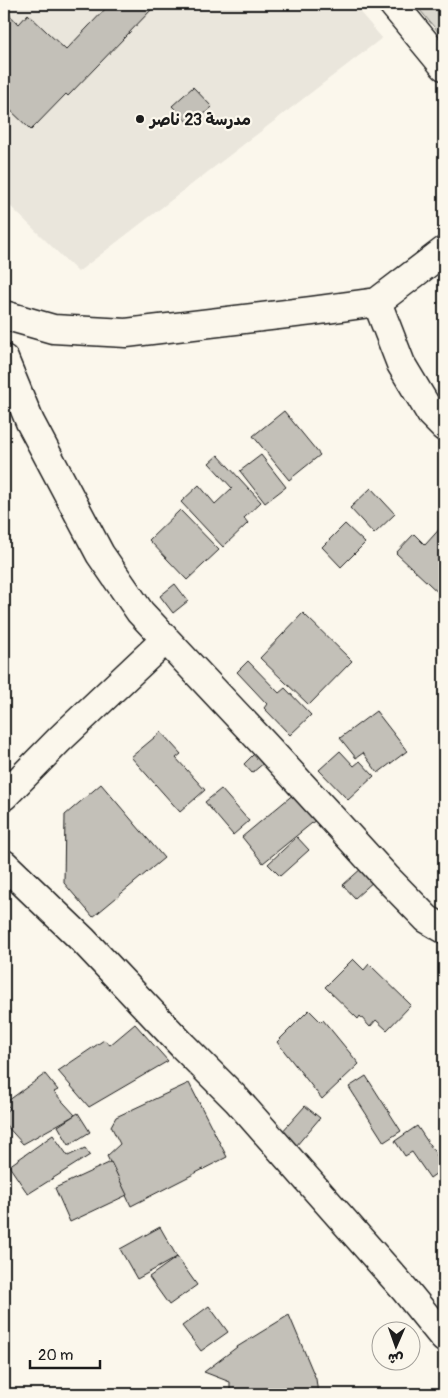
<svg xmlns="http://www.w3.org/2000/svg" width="448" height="1398" viewBox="0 0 448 1398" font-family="Pangolin,'Playpen Sans Arabic',sans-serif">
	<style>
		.built { fill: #eae6dc }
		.green { fill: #dad7ce; stroke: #7b7a75 }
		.building { fill: #c3c0b8; stroke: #1c1c1c }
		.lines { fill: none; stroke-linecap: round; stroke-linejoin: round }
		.minor-casing { stroke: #1c1c1c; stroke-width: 31 }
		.minor { stroke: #fbf7ec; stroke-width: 28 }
		.poi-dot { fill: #1c1c1c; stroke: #fbf7ec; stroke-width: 2 }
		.labels { text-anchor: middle; stroke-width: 4.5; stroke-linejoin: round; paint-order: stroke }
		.poi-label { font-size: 16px; font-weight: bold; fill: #1c1c1c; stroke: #fbf7ec; text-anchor: start }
	</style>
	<rect width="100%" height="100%" fill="#fbf7ec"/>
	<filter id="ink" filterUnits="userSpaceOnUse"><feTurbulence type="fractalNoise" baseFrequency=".02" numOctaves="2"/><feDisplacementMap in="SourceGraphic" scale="10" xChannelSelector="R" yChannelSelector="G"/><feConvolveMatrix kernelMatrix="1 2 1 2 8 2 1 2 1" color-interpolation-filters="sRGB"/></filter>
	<g filter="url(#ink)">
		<polygon class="built" points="4,4 353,4 382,38 78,272 4,200"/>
		<polygon class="green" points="415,4 444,4 444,39"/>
		<g class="building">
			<polygon points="110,4 150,4 154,7 68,96 66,94 31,130 4,104 4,10 19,24 28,14 66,50"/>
			<polygon points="193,87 212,107 191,126 172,106"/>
			<polygon points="284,411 320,455 289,480 253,436"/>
			<polygon points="218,455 261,502 244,518 248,523 223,547 181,502 199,485 215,504 232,488 209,463"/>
			<polygon points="261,455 286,487 265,503 240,471"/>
			<polygon points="371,488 395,514 374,534 350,508"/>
			<polygon points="180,510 219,550 187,580 149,540"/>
			<polygon points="345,524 365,543 341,567 322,547"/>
			<polygon points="444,524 444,598 396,553 414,534 425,545"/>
			<polygon points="175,584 188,601 173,613 160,596"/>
			<polygon points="303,613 352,661 309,705 260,658"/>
			<polygon points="248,661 279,693 285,688 311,715 290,735 264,708 267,704 237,672"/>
			<polygon points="376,711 407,751 378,773 363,753 356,758 340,738"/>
			<polygon points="161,732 181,754 176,758 205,790 180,812 131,757"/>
			<polygon points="340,751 354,766 360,761 374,776 348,800 319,770"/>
			<polygon points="256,752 265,762 252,773 244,764"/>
			<polygon points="101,784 164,858 93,917 64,883 65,815"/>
			<polygon points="221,789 249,821 233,835 205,802"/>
			<polygon points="295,793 317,819 263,863 242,837"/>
			<polygon points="297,837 309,850 280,876 268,864"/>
			<polygon points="363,867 375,880 355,898 343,885"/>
			<polygon points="353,959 364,970 369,964 411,1005 387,1030 376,1020 370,1027 360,1016 358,1019 325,987"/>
			<polygon points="309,1010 321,1022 323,1020 359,1064 322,1099 277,1042"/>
			<polygon points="135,1024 168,1061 89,1107 58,1071 104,1040 110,1045"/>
			<polygon points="45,1074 58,1090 54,1092 75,1115 23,1144 4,1123 4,1113 10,1108 5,1103"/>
			<polygon points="366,1076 401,1131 384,1142 349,1087"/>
			<polygon points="189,1083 227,1157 131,1206 107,1156 120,1144 111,1126 116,1117"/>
			<polygon points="305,1106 320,1118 296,1146 281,1133"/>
			<polygon points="78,1113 90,1132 69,1145 58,1126"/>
			<polygon points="417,1126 444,1166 444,1168 430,1178 412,1152 405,1156 395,1141"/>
			<polygon points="53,1135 68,1156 85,1148 90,1155 28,1194 9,1166"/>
			<polygon points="111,1162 127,1195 70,1222 55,1188"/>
			<polygon points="160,1227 177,1257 137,1279 120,1249"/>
			<polygon points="177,1257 197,1285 169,1305 149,1277"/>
			<polygon points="209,1306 228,1332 201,1351 182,1326"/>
			<polygon points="289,1315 316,1379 318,1394 300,1394 299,1389 287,1394 230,1394 230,1382 204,1372 237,1347"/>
		</g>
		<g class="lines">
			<g class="minor-casing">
				<g id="minor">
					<polyline points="393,4 444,66"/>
					<polyline points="377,302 401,364 431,414 444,427"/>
					<polyline points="4,315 53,329 126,333 312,311 377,302 444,251"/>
					<polyline points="4,359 30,422 100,554 140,612 265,745 386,877 427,919 444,929"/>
					<polyline points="4,796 60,739 165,640"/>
					<polyline points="4,864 83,940 183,1046 237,1100 405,1290 444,1338"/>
				</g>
			</g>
			<use href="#minor" class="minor"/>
		</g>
	</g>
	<circle class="poi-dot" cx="140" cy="119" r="5"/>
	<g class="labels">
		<g class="poi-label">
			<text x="150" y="125">مدرسة 23 ناصر</text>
		</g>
	</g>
	<rect width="448" height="1398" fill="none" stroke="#fbf7ec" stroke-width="20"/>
	<rect x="10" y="10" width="428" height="1378" fill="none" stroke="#1c1c1c" stroke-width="2" filter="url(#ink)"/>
	<g transform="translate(396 1346) rotate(182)"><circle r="24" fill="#fbf7ec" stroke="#a29f99"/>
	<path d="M0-4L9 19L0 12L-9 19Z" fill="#1c1c1c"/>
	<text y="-8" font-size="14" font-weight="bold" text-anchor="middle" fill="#1c1c1c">ش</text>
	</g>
	<path d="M30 1360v8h70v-8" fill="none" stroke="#1c1c1c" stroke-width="2.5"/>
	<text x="38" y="1360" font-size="15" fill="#1c1c1c" stroke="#fbf7ec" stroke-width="4" paint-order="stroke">20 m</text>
</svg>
